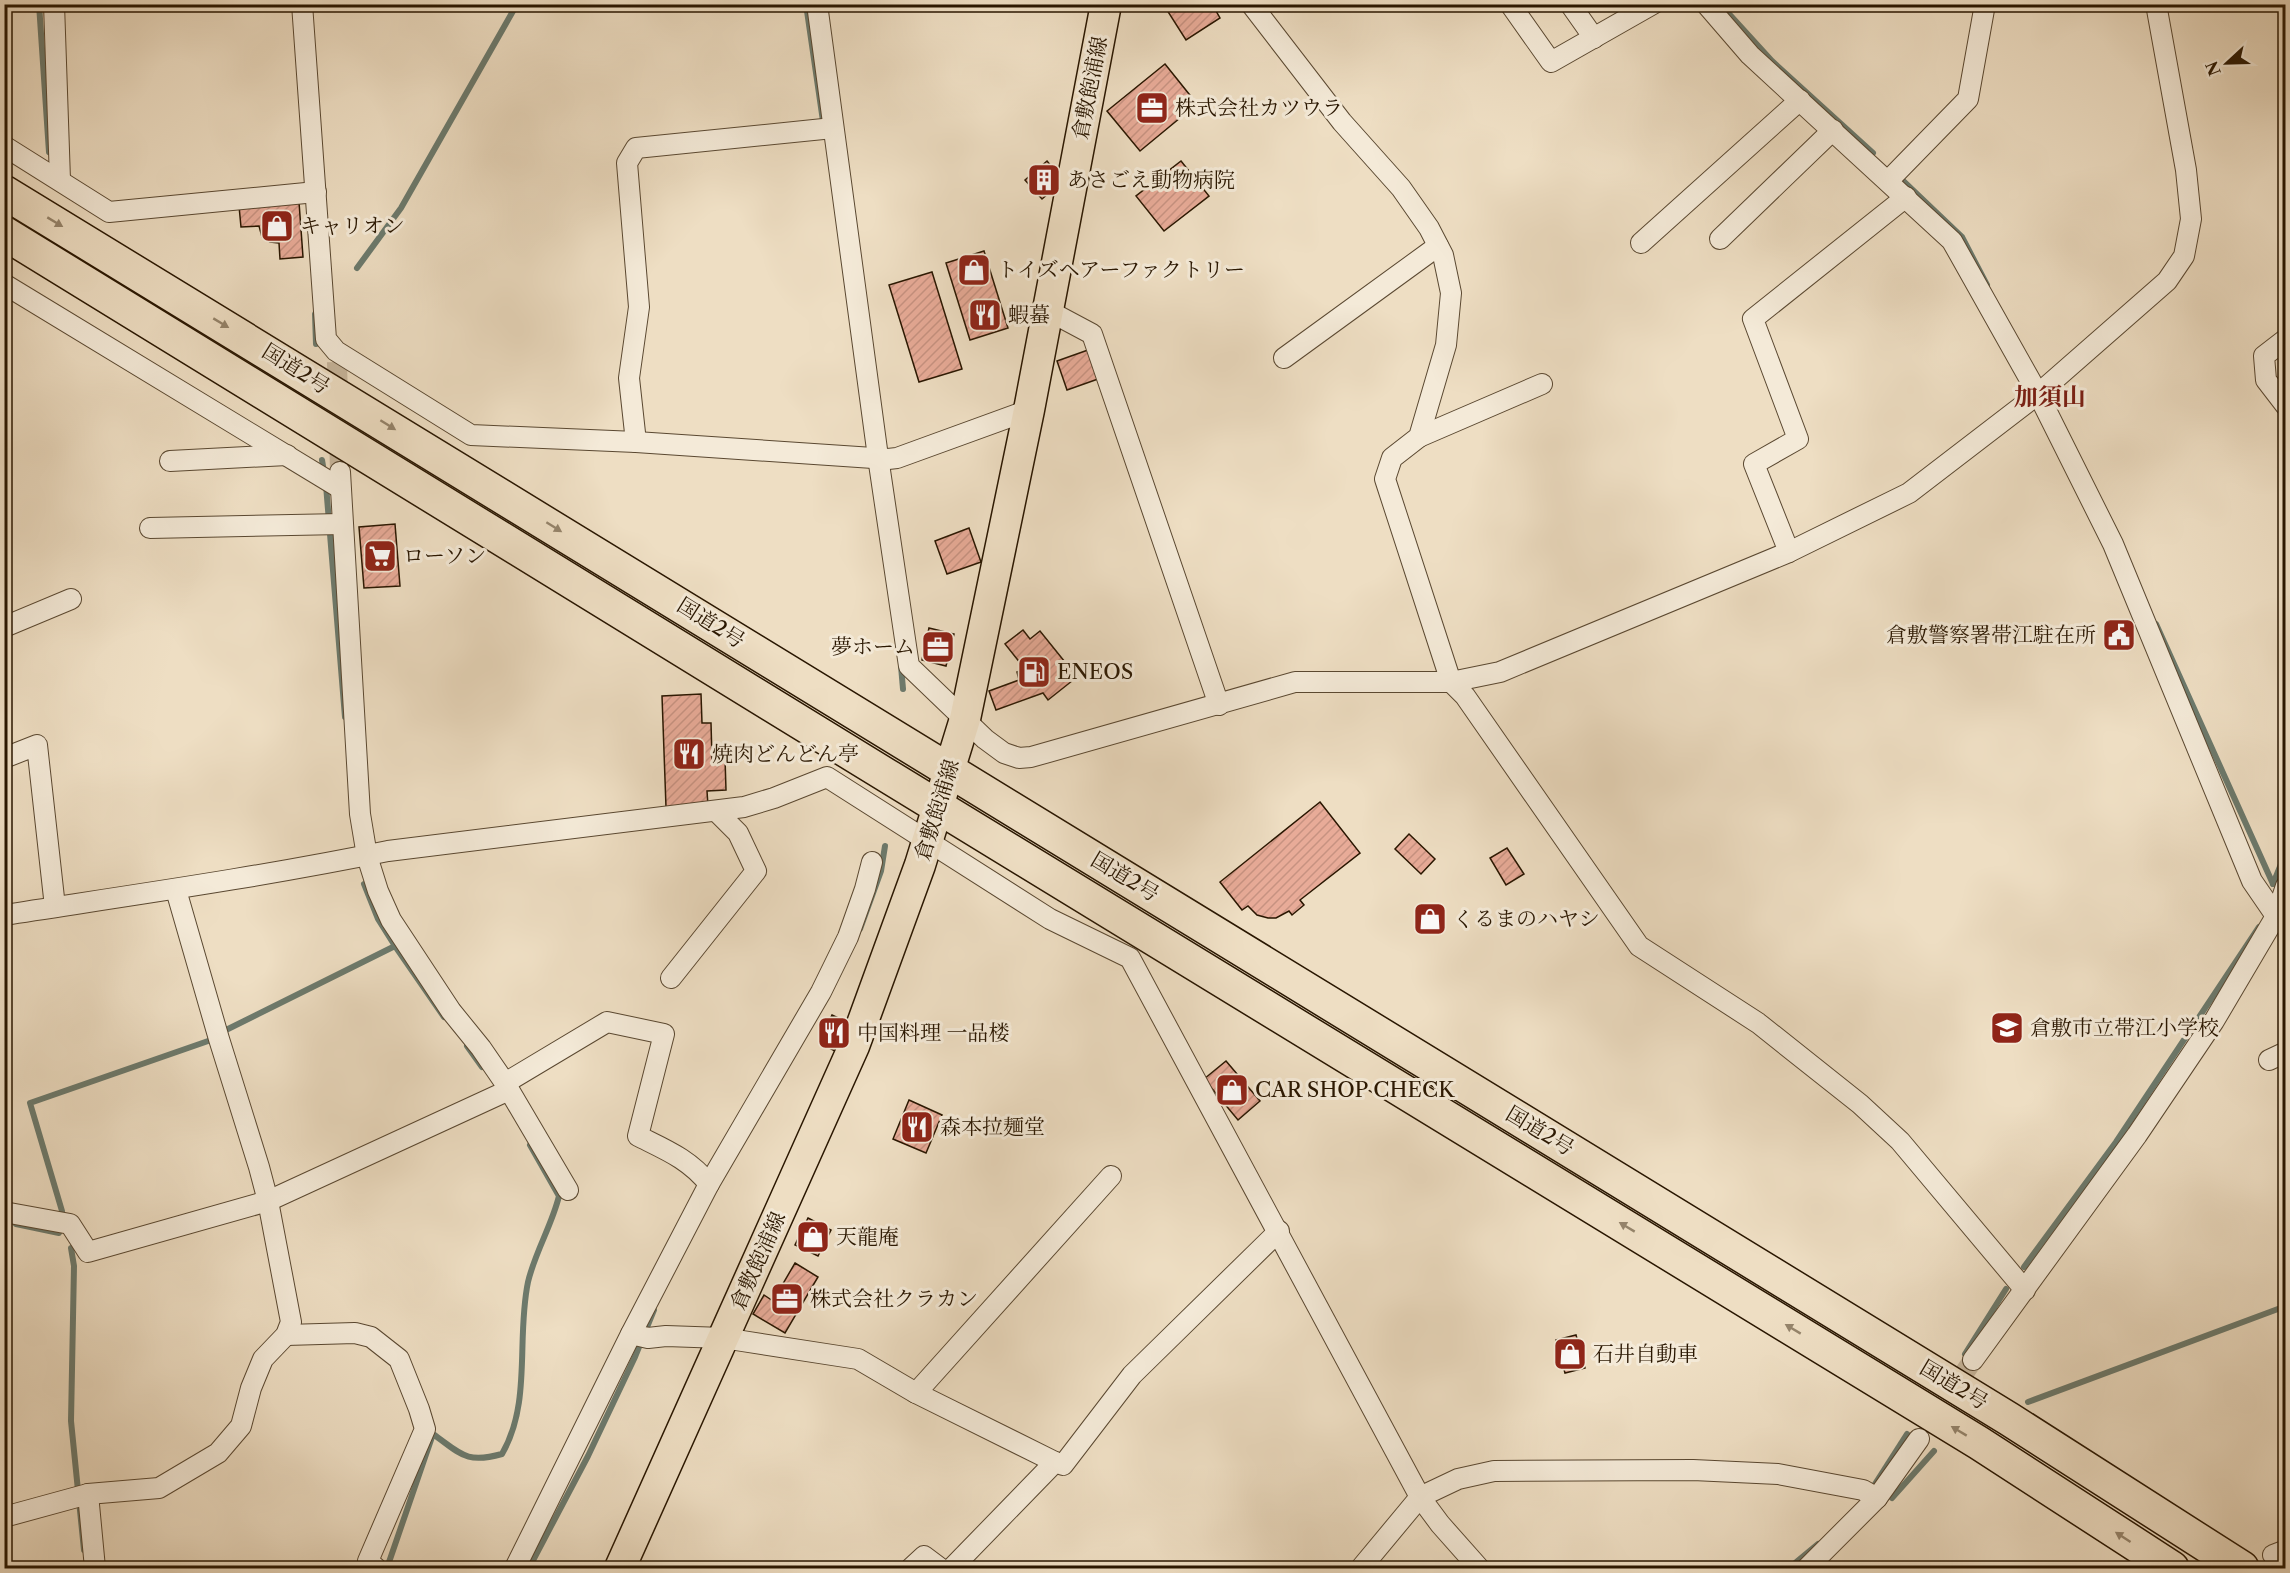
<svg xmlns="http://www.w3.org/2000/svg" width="2290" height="1573" viewBox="0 0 2290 1573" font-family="'Libre Caslon Text','Noto Serif JP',serif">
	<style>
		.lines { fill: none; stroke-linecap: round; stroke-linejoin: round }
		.stream { stroke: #6c7a6d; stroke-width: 6 }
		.building { fill: url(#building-hatch); stroke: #291600; stroke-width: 1.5 }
		.street-tunnel { stroke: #c7b69c; stroke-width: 20; stroke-dasharray: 20 10; stroke-linecap: butt }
		.street-casing { stroke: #5a4831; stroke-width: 22 }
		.primary-casing { stroke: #291600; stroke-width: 33 }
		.highway-casing { stroke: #291600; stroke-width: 36 }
		.street { stroke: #f4ead8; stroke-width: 20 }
		.primary { stroke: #eedec3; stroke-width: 30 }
		.highway { stroke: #eedec3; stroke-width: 33 }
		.oneway { fill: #95846b }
		.labels { text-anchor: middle; stroke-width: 6; stroke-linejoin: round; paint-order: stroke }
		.street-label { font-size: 21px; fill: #291600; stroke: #f4ead8 }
		.poi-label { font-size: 21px; fill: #291600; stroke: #f4ead8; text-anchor: start }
		.quarter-label { font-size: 24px; font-weight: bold; fill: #7a1f14; stroke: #f4ead8 }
	</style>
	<defs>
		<pattern id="building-hatch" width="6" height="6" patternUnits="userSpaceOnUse" patternTransform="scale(1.5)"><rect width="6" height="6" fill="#e8ab98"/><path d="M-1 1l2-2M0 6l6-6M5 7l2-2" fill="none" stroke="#c79281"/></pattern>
	</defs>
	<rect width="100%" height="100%" fill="#eedec3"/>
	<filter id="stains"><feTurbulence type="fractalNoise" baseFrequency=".00333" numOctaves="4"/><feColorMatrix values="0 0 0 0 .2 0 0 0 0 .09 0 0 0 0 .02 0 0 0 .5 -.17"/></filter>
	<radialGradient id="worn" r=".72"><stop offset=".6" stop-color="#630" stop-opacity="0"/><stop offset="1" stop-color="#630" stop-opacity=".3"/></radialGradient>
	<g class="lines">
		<g class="stream">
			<polyline points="39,4 49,152"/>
			<polyline points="806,4 823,121"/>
			<polyline points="1720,4 1772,61 1873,153"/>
			<polyline points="1898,176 1962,237 1987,285"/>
			<polyline points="357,268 401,208 517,4"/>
			<polyline points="316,344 315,314 316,312"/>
			<polyline points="322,460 324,472"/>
			<polyline points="326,485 345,717"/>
			<polyline points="2156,624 2273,884"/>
			<polyline points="901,666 903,689"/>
			<polyline points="364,884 378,919 395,946"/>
			<polyline points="2273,884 2286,852"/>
			<polyline points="860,929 881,871 885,846"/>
			<polyline points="226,1030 395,946 444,1017"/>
			<polyline points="467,1046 482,1067"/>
			<polyline points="62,1211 30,1103 211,1040"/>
			<polyline points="16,1224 59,1233"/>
			<polyline points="71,1248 74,1266 71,1421 84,1550"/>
			<polyline points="2024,1267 2116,1142 2259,927"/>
			<polyline points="1965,1354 2006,1289"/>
			<polyline points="2028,1402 2286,1306"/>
			<polyline points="1875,1484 1907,1434"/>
			<polyline points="1892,1498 1934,1451"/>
			<path d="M387 1568 433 1434C461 1454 466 1464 502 1454 532 1402 516 1339 528 1282 535 1252 552 1225 559 1196L530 1145"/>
			<polyline points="529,1568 588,1456 635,1357 654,1310"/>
			<polyline points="1789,1568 1818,1544"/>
		</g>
	</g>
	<g class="building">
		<polygon points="1169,4 1212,4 1220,18 1186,40 1165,7"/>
		<polygon points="1165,64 1197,104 1140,151 1107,111"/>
		<polygon points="1047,161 1063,181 1042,199 1025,180"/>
		<polygon points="1181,161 1209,196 1164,231 1136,196"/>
		<polygon points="299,202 303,257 280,259 279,243 270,242 262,237 259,226 241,227 239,206"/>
		<polygon points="984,251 1008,328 970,340 946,263"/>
		<polygon points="932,272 962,369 919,382 889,285"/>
		<polygon points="1088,350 1098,379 1067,390 1057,361"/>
		<polygon points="395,524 400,586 364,588 359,527"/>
		<polygon points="969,528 981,562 947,574 935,541"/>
		<polygon points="929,628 954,634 946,666 922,660"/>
		<polygon points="1023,630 1030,639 1040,631 1077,677 1048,700 1043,693 996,710 989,691 1019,680 1017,672 1025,669 1005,644"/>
		<polygon points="701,694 702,723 711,723 712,759 725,758 726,790 707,791 708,806 666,807 662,696"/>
		<polygon points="1320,802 1360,853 1300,900 1304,905 1292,915 1289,911 1276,918 1268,918 1257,915 1248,906 1242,910 1220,882"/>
		<polygon points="1409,834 1435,859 1421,874 1395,849"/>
		<polygon points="1507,848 1524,874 1506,885 1490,858"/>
		<polygon points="832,1015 849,1023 835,1051 819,1043"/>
		<polygon points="1226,1061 1260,1101 1238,1120 1204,1079"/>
		<polygon points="909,1100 942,1115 926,1153 893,1139"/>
		<polygon points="808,1218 831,1230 818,1256 795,1245"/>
		<polygon points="795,1263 818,1277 785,1333 753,1314 764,1295 773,1301"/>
		<polygon points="1576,1335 1585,1368 1565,1373 1556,1340"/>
	</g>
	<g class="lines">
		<g class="street-tunnel">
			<polyline points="337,362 340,472"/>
			<polyline points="1929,1425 1973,1360"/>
		</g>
		<g class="street-casing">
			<g id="street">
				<polyline points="54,4 60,180"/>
				<polyline points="302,4 326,339 336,351 471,435 636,442 888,459 897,458 1029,410"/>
				<polyline points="817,4 878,457 909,666 985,739 1004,753 1019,758 1031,757 1295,682 1451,682 1500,672 1789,552 1909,493 2038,394 2167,281 2184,256 2191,219 2186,170 2156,4"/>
				<polyline points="1251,4 1342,122 1401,188 1429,228 1443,255 1451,293 1446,345 1419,437 1392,458 1385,479 1451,682 1465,696 1639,946 1758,1023 1860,1104 1900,1141 2025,1290"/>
				<polyline points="1510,4 1551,62 1653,4"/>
				<polyline points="1570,4 1594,38"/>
				<polyline points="1706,4 1750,55 1952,241 2038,394 2113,544 2252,881 2276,916"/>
				<polyline points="4,146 109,212 316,192"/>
				<polyline points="1888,181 1968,99 1985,4"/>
				<polyline points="1720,239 1833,130"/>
				<polyline points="1641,243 1800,100"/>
				<polyline points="4,284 340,488"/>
				<polyline points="1047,310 1092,334 1219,705"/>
				<polyline points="2286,339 2264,356 2266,380 2286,406"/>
				<polyline points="1284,358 1438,246"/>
				<polyline points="1419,437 1542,384"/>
				<polyline points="636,442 629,378 639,307 627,163 636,148 833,128"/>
				<polyline points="170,461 287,455"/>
				<polyline points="340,472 360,814 367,856 378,891 391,920 451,1011 481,1048 505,1083 568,1190"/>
				<polyline points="150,528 342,524"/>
				<polyline points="1789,552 1754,464 1798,439 1753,319 1906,197"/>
				<polyline points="4,627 71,599"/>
				<polyline points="4,758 37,745 55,907"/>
				<path d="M4 915C133 895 261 877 388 851L744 807 774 798 827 777 1050 919 1130 958 1420 1497 1440 1524 1479 1568"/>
				<polyline points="671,978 756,871 738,833 716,811"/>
				<polyline points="2269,1060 2286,1052"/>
				<path d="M505 1083 607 1022 664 1034 638 1136C666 1150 689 1159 709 1184"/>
				<polyline points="4,1212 70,1224 88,1252 268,1201 509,1090"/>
				<polyline points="631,1334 648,1338 666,1336 723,1338 858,1359 916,1393 1055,1462"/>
				<polyline points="286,1335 355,1333 371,1337 399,1359 419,1409 425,1429 368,1561 376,1568"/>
				<polyline points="1973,1360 2137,1135 2214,1021 2276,916 2286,886"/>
				<polyline points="916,1393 1111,1176"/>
				<polyline points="88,1494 95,1568"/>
				<polyline points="4,1517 88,1494 159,1488 218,1453 241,1426 251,1388 263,1359 286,1335 291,1322 268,1201 259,1167 219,1039 176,890"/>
				<polyline points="2273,1555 2286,1550"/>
				<polyline points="515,1568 631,1334 709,1184 821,992 848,937 865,889 872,862"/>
				<polyline points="911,1568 924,1556 940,1568"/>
				<polyline points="952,1568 1055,1462 1063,1465 1132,1375 1279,1231"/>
				<polyline points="1361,1568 1420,1497 1458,1479 1494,1471 1693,1470 1778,1474 1863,1490 1877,1498"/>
				<polyline points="1807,1568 1877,1498 1919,1439"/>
			</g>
		</g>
		<g class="primary-casing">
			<polyline id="primary" points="620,1568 854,1046 920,865 965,719 1029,410 1106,4"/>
		</g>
		<g class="highway-casing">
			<g id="highway">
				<polyline points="4,192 2009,1419 2242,1568"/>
				<polyline points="4,233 886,775 1979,1443 2172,1568"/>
			</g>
		</g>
		<use href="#street" class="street"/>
		<use href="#primary" class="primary"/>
		<use href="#highway" class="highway"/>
	</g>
	<defs><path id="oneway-solid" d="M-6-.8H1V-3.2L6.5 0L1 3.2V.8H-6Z" transform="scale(1.5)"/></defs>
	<g class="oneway">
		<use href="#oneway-solid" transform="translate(55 222) rotate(31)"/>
		<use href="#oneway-solid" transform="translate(221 323) rotate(31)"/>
		<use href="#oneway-solid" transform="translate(388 425) rotate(32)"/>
		<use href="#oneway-solid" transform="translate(554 527) rotate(32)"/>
		<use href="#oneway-solid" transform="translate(1627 1227) rotate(-149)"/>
		<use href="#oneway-solid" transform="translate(1793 1329) rotate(-149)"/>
		<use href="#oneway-solid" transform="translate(1959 1431) rotate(-149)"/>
		<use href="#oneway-solid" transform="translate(2123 1537) rotate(-147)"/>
	</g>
	<defs>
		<g id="office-square" transform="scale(1.725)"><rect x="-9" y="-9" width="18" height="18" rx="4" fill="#8f2418" stroke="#f4ead8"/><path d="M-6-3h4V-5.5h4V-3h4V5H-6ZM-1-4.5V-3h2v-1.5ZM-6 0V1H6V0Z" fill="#fff"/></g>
		<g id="building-square" transform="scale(1.725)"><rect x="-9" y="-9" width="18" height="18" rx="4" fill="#8f2418" stroke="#f4ead8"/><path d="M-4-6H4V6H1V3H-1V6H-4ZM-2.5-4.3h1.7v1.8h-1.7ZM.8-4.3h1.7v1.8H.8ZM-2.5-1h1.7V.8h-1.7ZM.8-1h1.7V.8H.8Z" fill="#fff"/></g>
		<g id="shop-square" transform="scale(1.725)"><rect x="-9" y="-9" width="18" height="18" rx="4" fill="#8f2418" stroke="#f4ead8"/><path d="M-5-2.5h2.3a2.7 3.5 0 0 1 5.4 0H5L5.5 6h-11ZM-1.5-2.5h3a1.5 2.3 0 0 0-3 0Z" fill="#fff"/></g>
		<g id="restaurant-square" transform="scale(1.725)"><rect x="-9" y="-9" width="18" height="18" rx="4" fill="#8f2418" stroke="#f4ead8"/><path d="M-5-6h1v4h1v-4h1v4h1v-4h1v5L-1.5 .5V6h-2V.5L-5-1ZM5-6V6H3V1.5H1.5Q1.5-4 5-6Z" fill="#fff"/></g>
		<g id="supermarket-square" transform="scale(1.725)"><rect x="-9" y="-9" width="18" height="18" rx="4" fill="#8f2418" stroke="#f4ead8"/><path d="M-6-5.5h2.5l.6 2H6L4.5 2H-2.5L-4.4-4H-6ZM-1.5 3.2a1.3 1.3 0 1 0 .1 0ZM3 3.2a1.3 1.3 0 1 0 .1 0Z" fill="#fff"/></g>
		<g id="civic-square" transform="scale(1.725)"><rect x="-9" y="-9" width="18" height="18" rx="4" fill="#8f2418" stroke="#f4ead8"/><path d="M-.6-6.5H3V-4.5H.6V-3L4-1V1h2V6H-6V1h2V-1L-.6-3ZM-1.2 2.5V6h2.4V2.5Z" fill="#fff"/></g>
		<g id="fuel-square" transform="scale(1.725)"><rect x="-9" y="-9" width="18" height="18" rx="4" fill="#8f2418" stroke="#f4ead8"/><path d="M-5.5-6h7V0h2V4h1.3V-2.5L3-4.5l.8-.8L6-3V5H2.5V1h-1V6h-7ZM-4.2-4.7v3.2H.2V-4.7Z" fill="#fff"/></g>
		<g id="school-square" transform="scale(1.725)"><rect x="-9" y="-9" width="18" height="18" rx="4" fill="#8f2418" stroke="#f4ead8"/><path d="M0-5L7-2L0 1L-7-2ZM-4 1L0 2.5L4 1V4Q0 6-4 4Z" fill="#fff"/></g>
	</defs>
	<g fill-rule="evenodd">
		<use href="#office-square" x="1152" y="108"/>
		<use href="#building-square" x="1044" y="180"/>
		<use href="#shop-square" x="277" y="226"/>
		<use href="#shop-square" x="974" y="270"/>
		<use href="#restaurant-square" x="985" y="315"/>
		<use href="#supermarket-square" x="380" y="556"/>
		<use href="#civic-square" x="2119" y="635"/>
		<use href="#office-square" x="938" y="647"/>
		<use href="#fuel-square" x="1034" y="672"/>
		<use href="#restaurant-square" x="689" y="754"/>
		<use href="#shop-square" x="1430" y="919"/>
		<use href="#school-square" x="2007" y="1028"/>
		<use href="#restaurant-square" x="834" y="1033"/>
		<use href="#shop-square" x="1232" y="1090"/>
		<use href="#restaurant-square" x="917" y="1127"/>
		<use href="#shop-square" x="813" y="1237"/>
		<use href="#office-square" x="787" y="1299"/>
		<use href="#shop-square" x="1570" y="1354"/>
	</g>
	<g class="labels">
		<g class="street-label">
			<text transform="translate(1090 88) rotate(-79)" y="7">倉敷飽浦線</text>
			<text transform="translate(296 369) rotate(32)" y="7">国道2号</text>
			<text transform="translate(711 623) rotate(32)" y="7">国道2号</text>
			<text transform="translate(937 810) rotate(-73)" y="7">倉敷飽浦線</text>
			<text transform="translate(1125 877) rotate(31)" y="7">国道2号</text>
			<text transform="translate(1540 1131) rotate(31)" y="7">国道2号</text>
			<text transform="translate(758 1261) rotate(-66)" y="7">倉敷飽浦線</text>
			<text transform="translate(1954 1385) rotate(31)" y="7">国道2号</text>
		</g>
		<g class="poi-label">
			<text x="1175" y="115">株式会社カツウラ</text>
			<text x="1067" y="187">あさごえ動物病院</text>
			<text x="300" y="233">キャリオン</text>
			<text x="997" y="277">トイズヘアーファクトリー</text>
			<text x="1008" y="322">蝦蟇</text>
			<text x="403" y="563">ローソン</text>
			<text x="2096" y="642" text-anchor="end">倉敷警察署帯江駐在所</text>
			<text x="915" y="654" text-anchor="end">夢ホーム</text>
			<text x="1057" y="679">ENEOS</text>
			<text x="712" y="761">焼肉どんどん亭</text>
			<text x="1453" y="926">くるまのハヤシ</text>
			<text x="2030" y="1035">倉敷市立帯江小学校</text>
			<text x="857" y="1040">中国料理 一品楼</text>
			<text x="1255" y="1097">CAR SHOP CHECK</text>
			<text x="940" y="1134">森本拉麺堂</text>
			<text x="836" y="1244">天龍庵</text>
			<text x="810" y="1306">株式会社クラカン</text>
			<text x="1593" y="1361">石井自動車</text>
		</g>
		<g class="quarter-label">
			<text x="2050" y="405">加須山</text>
		</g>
	</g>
	<rect width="2290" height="1573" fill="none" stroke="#eedec3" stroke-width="24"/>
	<rect x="6" y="6" width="2278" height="1561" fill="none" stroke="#291600" stroke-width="3"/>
	<rect x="12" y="12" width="2266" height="1549" fill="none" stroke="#291600" stroke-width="1.5"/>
	<g transform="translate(2227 63) rotate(248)" stroke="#f4ead8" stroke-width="4.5" paint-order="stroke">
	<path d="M0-4.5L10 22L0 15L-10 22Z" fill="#291600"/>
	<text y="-9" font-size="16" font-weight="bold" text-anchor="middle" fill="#291600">N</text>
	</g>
	<rect width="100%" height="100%" filter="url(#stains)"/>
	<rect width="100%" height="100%" fill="url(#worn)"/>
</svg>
